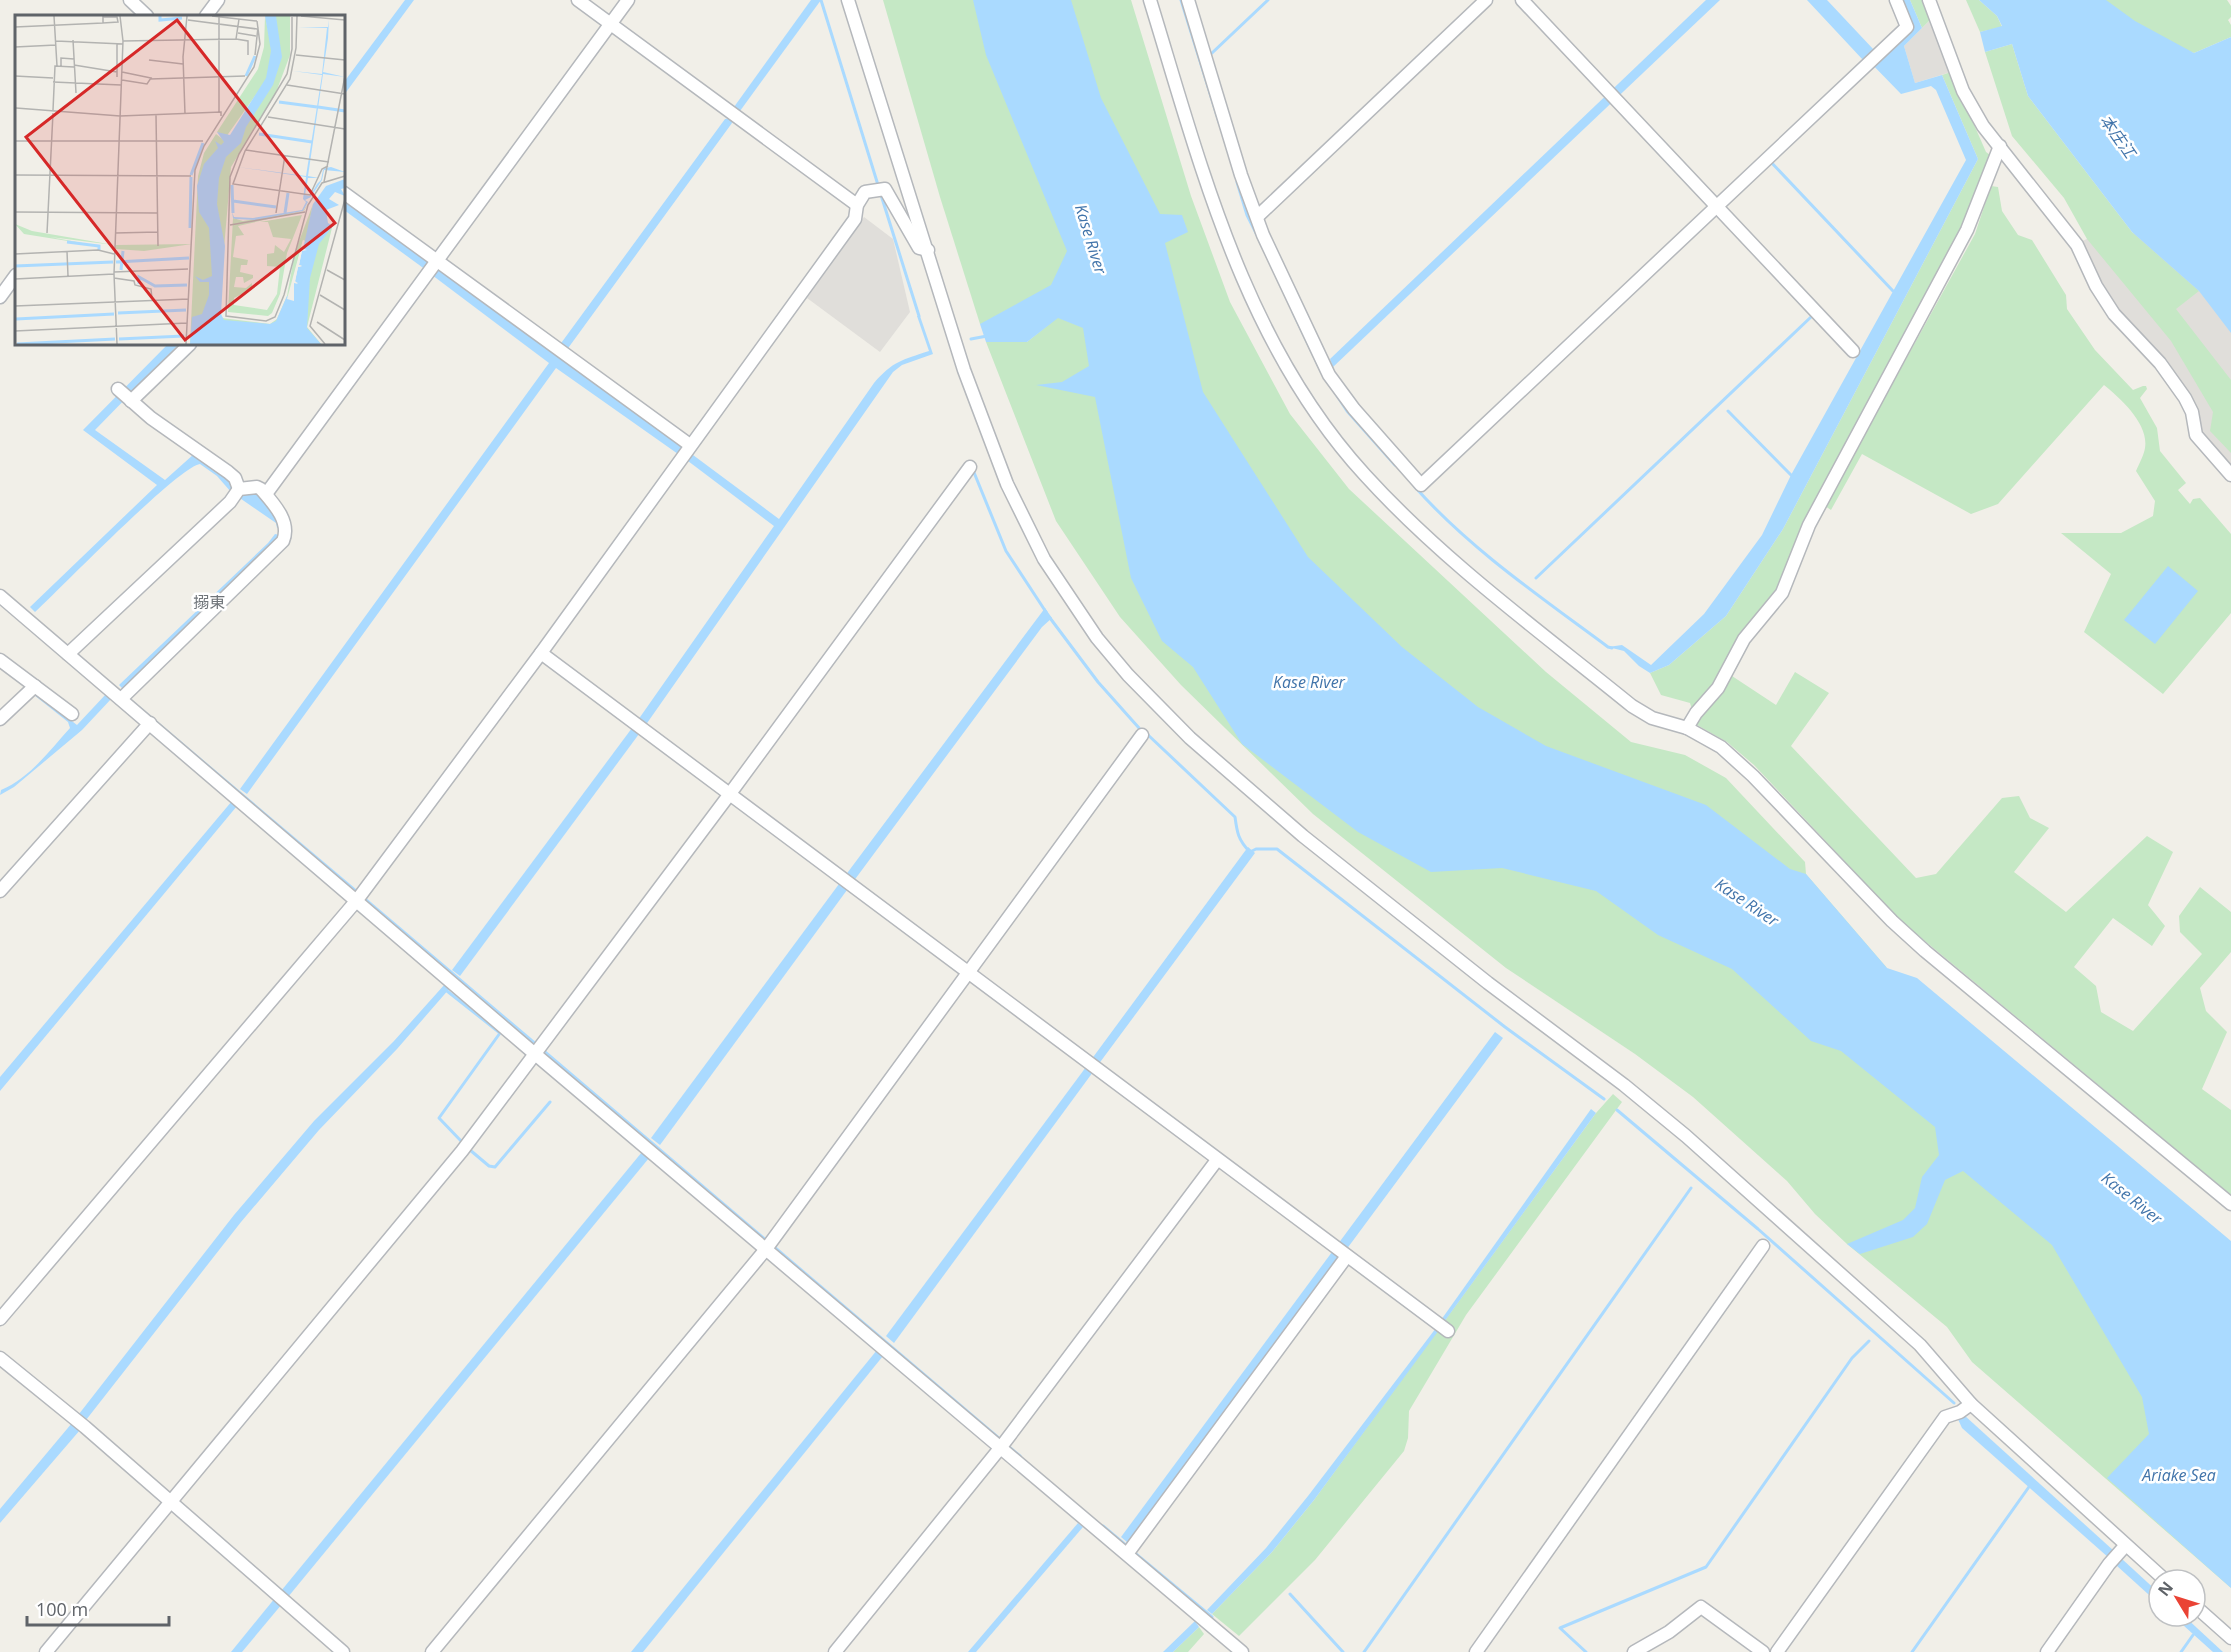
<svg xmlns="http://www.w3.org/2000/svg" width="2231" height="1652" viewBox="0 0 2231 1652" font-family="'Open Sans','Noto Sans JP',sans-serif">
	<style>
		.industrial { fill: #e0deda }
		.green { fill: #c5e8c5 }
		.water { fill: #aadaff }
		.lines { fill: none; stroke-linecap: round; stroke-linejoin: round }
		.stream { stroke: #aadaff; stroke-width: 3 }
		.minor-casing { stroke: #b5b8bc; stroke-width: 15 }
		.minor { stroke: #fff; stroke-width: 12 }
		.labels { text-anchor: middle; stroke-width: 5; stroke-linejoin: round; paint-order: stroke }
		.water-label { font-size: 16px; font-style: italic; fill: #4174aa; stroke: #fff }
		.neighbourhood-label { font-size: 16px; fill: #70757a; stroke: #fff }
		.inset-river { fill: none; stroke: #aadaff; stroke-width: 3 }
		.inset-road { fill: none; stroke: #b3b3b1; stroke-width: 1.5 }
		.view { fill: #d62828; fill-opacity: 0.15; stroke: #d62828; stroke-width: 3 }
		.inset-edge { fill: none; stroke: #5f6368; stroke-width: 3 }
	</style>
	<rect width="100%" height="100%" fill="#f1efe8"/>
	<g class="industrial">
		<polygon points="1930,20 1951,72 1915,83 1904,46"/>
		<polygon points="864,217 893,239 910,312 880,352 807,298"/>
		<polygon points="2231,221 2231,468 2200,432 2199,422 2117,312 2100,284 2080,242 2087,239"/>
	</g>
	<g class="green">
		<polygon points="883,0 983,0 1080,262 1061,287 1000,321 980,324 940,197"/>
		<polygon points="1056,0 1131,0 1191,196 1230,302 1290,414 1349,489 1546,672 1631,742 1685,755 1726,778 1805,862 1806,874 1887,968 1290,668 1146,222"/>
		<polygon points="1910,0 1922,0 1930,20 1922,28"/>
		<polygon points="1966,0 1979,0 1997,16 2002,27 1980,32"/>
		<polygon points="2058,0 2227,0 2231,6 2231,17 2228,20 2231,25 2231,37 2194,53"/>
		<polygon points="2012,44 2028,96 2132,232 2199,291 2176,309 2231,380 2231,453 2210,431 2213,412 2171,341 2087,239 2064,198 2012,136 1985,52"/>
		<polygon points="1951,72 1986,152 1993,157 1963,231 1802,526 1777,591 1732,676 1776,705 1795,672 1829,693 1791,746 1916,878 1936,874 2002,798 2019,796 2030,818 2049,828 2014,872 2066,912 2147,836 2173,852 2148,905 2165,926 2152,946 2113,918 2074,967 2096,986 2101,1012 2133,1031 2202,954 2180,932 2179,916 2200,887 2231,912 2231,952 2200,988 2206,1011 2227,1032 2202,1089 2231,1110 2231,1195 1902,922 1754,765 1727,742 1697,725 1690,703 1661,695 1650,673 1669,665 1726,616 1783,529 1978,159 1942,75"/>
		<path d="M1991 186 1998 187 2002 211 2018 235 2032 240 2066 295 2067 309 2095 350 2133 390 2143 386H2146L2147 389 2140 398 2157 428 2160 451 2186 483 2178 490 2190 504 2193 499 2200 498 2231 534V613L2163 694 2084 632 2111 574 2061 533H2121L2153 516 2155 501 2136 471C2139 464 2144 455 2145 448 2149 424 2121 399 2104 385L1998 504 1971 514 1862 454 1831 510 1825 506 1975 234Z"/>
		<polygon points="1091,316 1104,389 1617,867 2094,1233 2231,1588 1972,1362 1947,1327 1847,1244 1815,1214 1787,1181 1693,1097 1635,1054 1506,968 1313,814 1181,685 1120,617 1056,521 986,342 1027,342 1058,317"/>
		<polygon points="1613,1094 1622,1102 1466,1315 1409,1411 1408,1438 1404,1451 1315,1560 1239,1636 1212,1614 1272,1552 1314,1500 1596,1113"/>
		<polygon points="1199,1627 1204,1634 1188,1652 1173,1652"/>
	</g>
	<g class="water">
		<polygon points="405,0 414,0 344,95 344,82"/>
		<polygon points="811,0 821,0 740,111 735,112 734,107"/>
		<polygon points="973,0 1071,0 1101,98 1160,214 1182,215 1188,232 1165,243 1203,392 1308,557 1402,647 1478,707 1546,746 1706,805 1790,869 1806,874 1887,968 1917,978 2231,1241 2231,1588 2107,1478 2149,1434 2142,1397 2052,1245 1963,1171 1945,1180 1927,1224 1913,1237 1860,1254 1847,1244 1903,1220 1915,1208 1922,1177 1939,1155 1935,1127 1841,1051 1811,1041 1732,969 1658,935 1596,891 1502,868 1431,872 1358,832 1242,744 1193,667 1162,641 1131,578 1095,397 1036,385 1062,382 1089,366 1083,328 1058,318 1027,342 986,342 980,324 1051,285 1067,251 986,55"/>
		<polygon points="1706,0 1720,0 1333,367 1330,359"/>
		<polygon points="1807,0 1827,0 1874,50 1912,29 1900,0 1910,0 1922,28 1904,46 1915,83 1942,75 1978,159 1783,529 1726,616 1669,665 1650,673 1639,666 1624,651 1608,647 1622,645 1651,665 1704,614 1762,535 1791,475 1966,160 1936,90 1931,86 1901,94 1866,58 1863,60"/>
		<polygon points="1979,0 2106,0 2135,21 2194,53 2231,37 2231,333 2199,291 2132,232 2028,96 2012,44 1985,52 1980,32 2002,26 1997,16"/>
		<polygon points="731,118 732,123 566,351 559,346 725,119"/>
		<polygon points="344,201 430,264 426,270 344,210"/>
		<polygon points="437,269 683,447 678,454 556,368 247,794 240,789 549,363 432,275"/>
		<path d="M917 316H920L933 354 902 365 893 372 645 726 638 720 774 526 688 461 693 455 779 519 874 383C893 361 902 360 929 351Z"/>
		<path d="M168 344H179L95 430 165 480 194 454 258 493 282 527 277 528 276 523 231 492 217 476 200 464C178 467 60 589 35 612L30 607 157 485 83 430Z"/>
		<polygon points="275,534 280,535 278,543 123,689 119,685 268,543"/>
		<polygon points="2168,566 2198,591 2155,644 2124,620"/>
		<polygon points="1045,608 1052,618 1042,627 853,882 845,876"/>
		<path d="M35 693 77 725 107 693 112 698 82 730 14 787 0 795 1 790C30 778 50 750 70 728L68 722 34 695Z"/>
		<polygon points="632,728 639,734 460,976 452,970"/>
		<polygon points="232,801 237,806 0,1091 0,1077"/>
		<polygon points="1248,847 1255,853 1098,1065 1091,1060"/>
		<polygon points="839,884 847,890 660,1145 651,1138"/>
		<polygon points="445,984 450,988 397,1049 319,1130 241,1222 86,1420 79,1414 234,1215 314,1121 394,1041"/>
		<polygon points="1495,1032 1503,1038 1346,1250 1338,1244"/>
		<polygon points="1086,1067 1093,1072 894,1343 886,1336"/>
		<polygon points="1591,1109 1596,1113 1444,1322 1441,1320"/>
		<polygon points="642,1152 649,1158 288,1597 281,1591"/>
		<polygon points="1332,1252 1340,1258 1128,1543 1121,1537"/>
		<polygon points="1436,1328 1439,1330 1314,1500 1272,1552 1212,1614 1207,1610 1266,1548 1308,1496"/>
		<polygon points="877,1350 883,1356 643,1652 631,1652"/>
		<polygon points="1964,1415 2114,1551 2109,1558 1962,1428 1957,1417"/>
		<polygon points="72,1423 80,1430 0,1523 0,1509"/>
		<polygon points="1078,1523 1083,1527 976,1652 968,1652"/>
		<polygon points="2122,1559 2159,1593 2159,1604 2116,1565"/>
		<polygon points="275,1598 282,1604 242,1652 231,1652"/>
		<polygon points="2173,1616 2184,1616 2223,1652 2213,1652"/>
		<polygon points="1195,1621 1199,1627 1173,1652 1163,1652"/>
	</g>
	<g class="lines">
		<g class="stream">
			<polyline points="821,0 878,185"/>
			<polyline points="1181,0 1219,122"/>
			<polyline points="1212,53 1268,0"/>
			<polyline points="1770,161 1893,291"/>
			<polyline points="1237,182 1247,215 1257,235"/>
			<polyline points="881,195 919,316"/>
			<polyline points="1293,312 1322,373"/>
			<polyline points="971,339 987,336"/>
			<polyline points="1336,394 1347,411 1395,465"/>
			<polyline points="1728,411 1791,475"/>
			<polyline points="973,470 1006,551 1046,612"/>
			<path d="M1415 487C1470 549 1542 598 1608 647L1612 648"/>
			<polyline points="1536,578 1811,317"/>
			<polyline points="1050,618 1098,682 1139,728"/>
			<polyline points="130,700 357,892"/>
			<path d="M1147 734 1235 817C1237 832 1238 840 1250 852L1256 849H1277L1505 1027 1604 1099"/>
			<polyline points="366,900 538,1046"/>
			<polyline points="447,991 500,1033 439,1118 462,1142"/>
			<polyline points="545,1052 767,1241"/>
			<polyline points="1617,1110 1758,1229 1954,1403"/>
			<polyline points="470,1150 489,1166 495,1167 550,1102"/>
			<polyline points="773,1246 1001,1440"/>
			<polyline points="1008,1446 1020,1456"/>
			<polyline points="1103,1526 1128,1547"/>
			<polyline points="1136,1554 1212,1617"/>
			<polyline points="1290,1594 1343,1652"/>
			<polyline points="1364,1652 1691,1188"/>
			<polyline points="1586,1652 1560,1628 1706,1567 1852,1358 1869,1341"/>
			<polyline points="1912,1652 2031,1484"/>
			<polyline points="2181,1652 2193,1635"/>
		</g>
		<g class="minor-casing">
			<g id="minor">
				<polyline points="130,0 147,16"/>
				<polyline points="578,0 857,205"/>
				<polyline points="848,0 964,370 1007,484 1044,559 1097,638 1128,675 1190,738 1303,836 1488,983 1624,1085 1686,1136 1920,1345 1971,1404 2165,1580"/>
				<path d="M1150 0C1201 166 1244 343 1365 475 1444 562 1541 632 1632 706L1652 718 1687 728 1721 747 1753 776 1892 921 1925 951 2231 1204"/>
				<polyline points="1188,0 1241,175 1263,235 1329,375 1354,409 1421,485 1907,27 1896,0"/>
				<polyline points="1522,0 1853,351"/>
				<polyline points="1929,0 1963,91 1983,126 2077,245 2096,286 2114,314 2160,363 2185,398 2192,412 2196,435 2231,475"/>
				<polyline points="206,16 218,0"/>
				<polyline points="344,193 690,445"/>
				<polyline points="1257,217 1486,0"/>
				<polyline points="0,297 16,275"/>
				<polyline points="118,389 151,418 228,472 235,478 239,489"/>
				<polyline points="131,401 190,344"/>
				<polyline points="266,494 628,0"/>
				<polyline points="0,596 535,1054 1242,1652"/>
				<polyline points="541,653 1448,1331"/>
				<path d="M68 654 230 502 239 489 257 487 261 489C274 504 291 522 283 541L121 699"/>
				<polyline points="0,660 72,714"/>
				<polyline points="0,719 35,686"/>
				<polyline points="1687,728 1696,713 1718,688 1744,639 1782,593 1809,525 1967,230 2000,146"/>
				<polyline points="0,891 150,723"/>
				<polyline points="0,1319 357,900 541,653 855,219 857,205 865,192 885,189 919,248 928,250"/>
				<polyline points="0,1358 85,1427 343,1652"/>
				<polyline points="1127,1554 1347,1256"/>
				<polyline points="2195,1606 2231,1638"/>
				<polyline points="46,1652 462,1151 729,795 970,467"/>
				<polyline points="432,1652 766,1249 1142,735"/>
				<polyline points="835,1652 1001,1447 1217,1160"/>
				<polyline points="1476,1652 1763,1246"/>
				<polyline points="1634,1652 1669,1632 1701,1607 1763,1652"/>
				<polyline points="1777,1652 1945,1417 1960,1412 1971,1404"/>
				<polyline points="2047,1652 2109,1564 2125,1546"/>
			</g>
		</g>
		<use href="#minor" class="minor"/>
	</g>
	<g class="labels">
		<g class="water-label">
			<text transform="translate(2118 136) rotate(55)" y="6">本庄江</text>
			<text transform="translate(1091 239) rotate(73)" y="6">Kase River</text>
			<text x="1309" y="688">Kase River</text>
			<text transform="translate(1747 902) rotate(34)" y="6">Kase River</text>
			<text transform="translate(2132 1198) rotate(39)" y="6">Kase River</text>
			<text x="2179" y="1481">Ariake Sea</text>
		</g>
		<g class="neighbourhood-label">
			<text x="209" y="608">搦東</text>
		</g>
	</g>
	<g transform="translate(15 15)">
		<rect width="330" height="330" fill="#f1efe8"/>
		<path d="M250 1 257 35 252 64 211 122 202 117 243 54 249 32ZM260 1H275V40L260 80 216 152 208 245 195 161 257 70ZM201 119 210 126 205 133 198 214V283L175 329 183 161 189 138ZM294 187 289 196 223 211 229 220 221 221 218 242 233 245 232 250H226L225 257 238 260V263L229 268 228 262H221L219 272 231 273 237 268V274L219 283V290L252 295 262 279 265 252 252 251V239L259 238 260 230 269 237 276 224 258 222 253 207H245L287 200 272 238 265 279 257 298 253 301 213 297 218 203 228 206 288 196ZM298 189 291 226 288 225 274 282 261 310 197 329 207 303 255 309 262 304 272 281 280 237ZM0 209 17 216 99 230 35 222 84 231 9 219ZM317 213 292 312 306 329H292L283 303 301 231 311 214ZM177 229 129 236 101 234V230Z" fill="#c5e8c5"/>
		<path d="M250 1H261L267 42 258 70 231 112 226 128 211 142 204 163 202 189 210 231 206 299 209 305 255 309 261 306 272 281 277 282 279 268H283L280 267 283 252 287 251 284 250 287 235H291L288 234 298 189 311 171 330 164V173L326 174 330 181 320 177 314 184 324 190 311 195 313 208 318 211 304 229 295 263 292 313 306 329H175L177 302 187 299 194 280V267H185L180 261 188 265 197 261 194 213 184 197 182 171 189 149 203 133 200 126 206 130 209 127 202 117 215 120 251 63 256 36ZM314 5 313 23 308 57 330 62 308 59 293 161 304 163H293L290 180 295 181 302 169 306 165 308 155 310 153 316 152 330 157 309 155 307 165 296 182 290 185 293 187 288 196 240 205 220 204 218 203 217 197 219 202 238 203 287 195 291 187 288 184 291 162 223 152 291 161 307 60 278 56 307 59 312 13 283 12H313Z" fill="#aadaff"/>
		<path d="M288 225V234L292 235 287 236 284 250 287 251 283 252 280 266 283 269 279 268V286L272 284Z" fill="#f1efe8"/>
		<path class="inset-river" d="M145 1V5L167 3M231 61 240 41M264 87 302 92M303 92 330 96M244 119 297 127M176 160 188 128M217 170 218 198M218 186 261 192M270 198 273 178M175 213 176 162M52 227 84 231V235M101 247 174 243M0 251 98 247M106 255 108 236M124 269V262L140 271 172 270M103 298 171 295M1 304 99 299M104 324 169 321M2 329 100 324"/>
		<path class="inset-road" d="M39 1 42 51M88 1V8L103 7 102 2H88M197 1 242 6M204 1V97M282 1 281 33 275 64 230 136 218 169 295 180 307 154 313 151M286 1 330 5M277 2V34L272 59 224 139 215 162 211 301 251 306 260 302 269 280 293 190 307 168 330 161M173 5 242 14M0 12 88 8M223 18 241 21M221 24 224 4M58 25 61 78M41 26 108 29M108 26 221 24 233 26V40M0 32 41 30M240 40 243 12M281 40 330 45M134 45 168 49M59 50 102 57M46 51V43L59 44M0 61 38 63M102 62V29M135 64 230 61M107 65 132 69 136 63 107 57M38 67 106 70M272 70 330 79M1 93 105 101 206 97V101M38 95 40 51 59 52M170 99 168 42 172 1M141 100 143 231M253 102 330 114M0 126H188M231 135 314 147M0 160 176 161M309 167 330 61M0 197 142 198M261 198 270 140M215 210 290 197M32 218 38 98M100 218 143 217M52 236 53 261M0 239 83 235 99 239M312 255 330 265M99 257 173 254M99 263 119 266 120 270 136 274 137 284M0 264 99 259M305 280 330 295M0 291 174 284M302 307 330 325M0 316 172 308M102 329 99 259 108 26 105 1M171 329 180 155 189 131 239 52 245 29 242 6M310 329 295 311 330 184"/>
		<path class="view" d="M162 5 320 208 170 325 11 122Z"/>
		<rect width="330" height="330" class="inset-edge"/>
	</g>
	<g transform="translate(2177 1598) rotate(308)"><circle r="28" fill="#ffffff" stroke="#bfc1c3" stroke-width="1.5"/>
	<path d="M0-4.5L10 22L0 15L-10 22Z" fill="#ea4335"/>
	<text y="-9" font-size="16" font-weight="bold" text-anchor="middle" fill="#5f6368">N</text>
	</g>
	<path d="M27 1616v9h142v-9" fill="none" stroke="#5f6368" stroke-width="3"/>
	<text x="36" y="1616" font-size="18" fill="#5f6368" stroke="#ffffff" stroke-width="4.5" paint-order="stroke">100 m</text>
</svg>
